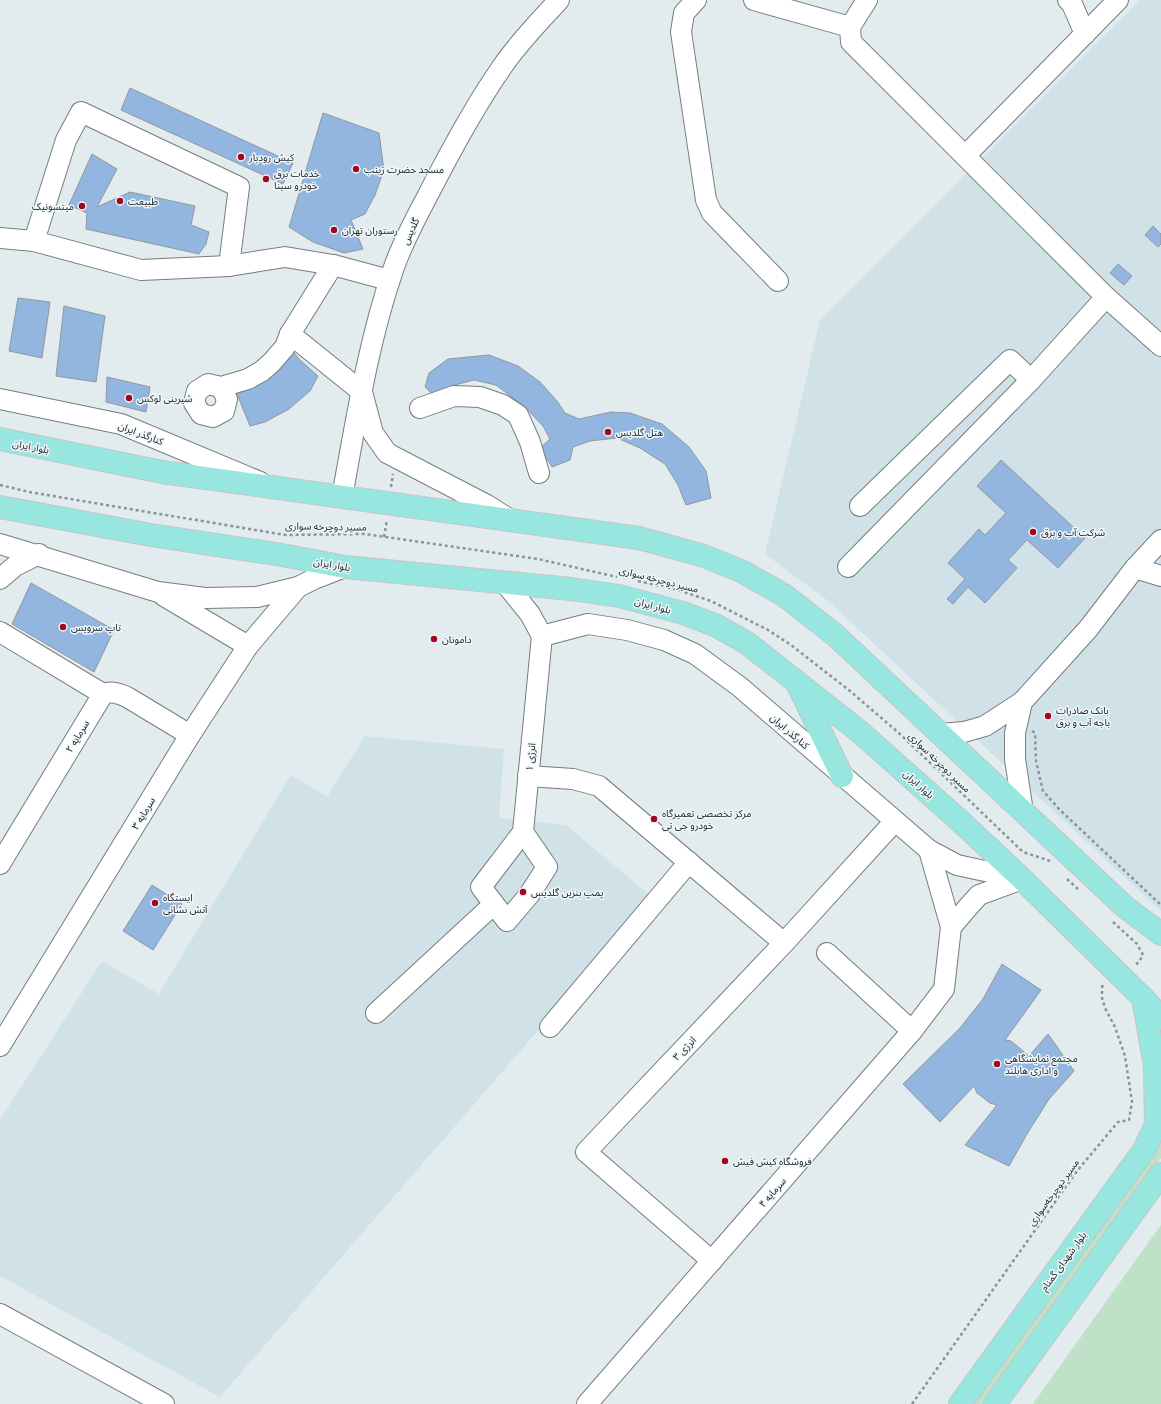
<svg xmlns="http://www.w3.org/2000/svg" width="1161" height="1404" viewBox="0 0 1161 1404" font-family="Ubuntu,'Noto Sans Arabic',sans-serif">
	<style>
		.built { fill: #d0e2e8 }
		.green { fill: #bee1c8 }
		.building { fill: #92b6df; stroke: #92979d }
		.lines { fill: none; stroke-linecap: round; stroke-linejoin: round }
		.minor-casing { stroke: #757d7f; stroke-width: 22 }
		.major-casing { stroke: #c5c6c6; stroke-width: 24 }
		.path { stroke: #8c9295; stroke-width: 2.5; stroke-dasharray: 3 3; stroke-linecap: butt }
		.minor { stroke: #fff; stroke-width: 20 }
		.major { stroke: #97e7e0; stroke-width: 22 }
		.poi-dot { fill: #a3071f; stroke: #eff8fb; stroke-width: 1.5 }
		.labels { text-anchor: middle; stroke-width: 3; stroke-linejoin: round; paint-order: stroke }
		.poi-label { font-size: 10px; fill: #202324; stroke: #eff8fb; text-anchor: start }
		.street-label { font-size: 10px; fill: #202324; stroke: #eff8fb }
	</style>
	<rect width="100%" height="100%" fill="#e2ebee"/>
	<g class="built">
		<polygon points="1140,0 1161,0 1161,911 827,600 765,554 820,320"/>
		<polygon points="365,736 504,749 499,818 566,825 653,898 220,1397 0,1276 0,1120 102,961 159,994 291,775 327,797"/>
	</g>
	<g class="green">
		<polygon points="1161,1132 1161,1158 984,1404 964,1404"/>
		<polygon points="1161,1225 1161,1404 1033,1404"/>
	</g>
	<g class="building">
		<polygon points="130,88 293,163 283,184 121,110"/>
		<polygon points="323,113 379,133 384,170 375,195 365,214 351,220 363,249 344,253 313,242 289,227"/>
		<polygon points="92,154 117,169 97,207 130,192 195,206 191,225 209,232 206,244 199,254 86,229 87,213 69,205"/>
		<polygon points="1153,226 1161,234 1161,244 1158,247 1145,235"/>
		<polygon points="1118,264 1132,276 1124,285 1110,273"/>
		<polygon points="18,298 50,302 42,358 9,351"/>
		<polygon points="64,306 105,316 96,382 56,376"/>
		<polygon points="291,349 299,359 318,376 310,391 289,409 265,422 250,426 235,389"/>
		<polygon points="489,355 518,366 540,382 557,401 565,413 579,419 611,412 630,413 662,424 689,447 706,471 711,498 686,505 678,485 665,464 640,448 617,438 590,441 573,447 570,460 552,467 540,448 550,439 543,426 526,408 496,385 474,380 451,386 438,400 425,387 429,373 448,359"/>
		<polygon points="107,377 150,387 146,412 106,402"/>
		<polygon points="1001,460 1085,538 1058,568 1027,540 1008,560 1017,568 985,603 968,587 953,604 947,599 965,579 948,563 979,529 985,535 1006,513 977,486"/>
		<polygon points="31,583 114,630 94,672 12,624"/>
		<polygon points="152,885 182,904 153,950 123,931"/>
		<polygon points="1002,964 1041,990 1005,1040 1011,1041 1029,1056 1048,1034 1074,1071 1049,1099 1027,1134 1009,1166 965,1145 997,1105 990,1103 977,1093 974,1086 940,1122 903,1084 960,1028 983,999"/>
	</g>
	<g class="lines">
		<g class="minor-casing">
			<g id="minor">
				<polyline points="696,0 684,13 681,32 706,200 712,213 778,281"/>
				<polyline points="754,0 850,27"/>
				<polyline points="867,0 850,27 851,42 1106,297 1161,346"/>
				<polyline points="1068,0 1072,4 1085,34"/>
				<polyline points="965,156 1118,0"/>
				<polyline points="0,238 34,241 141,270 229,266 285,257 333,265 389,280"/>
				<polyline points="34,241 66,140 81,112 239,187 229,266"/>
				<polyline points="290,334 362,392 373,433 387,453 487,505 512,521"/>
				<polyline points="221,387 227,399 224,411 213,417 201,414 194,403 197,391 208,384 221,387 248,379 262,371 272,362 285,347 290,334 333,265"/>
				<polyline points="0,399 121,424 260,482"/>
				<polyline points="420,408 454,396 480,397 503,405 518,415 530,442 539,473"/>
				<path d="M342 497C356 421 368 343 393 270 402 243 416 218 429 193 451 150 474 107 502 67 518 43 539 22 559 0"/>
				<polyline points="860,506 1010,360 1031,380"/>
				<polyline points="0,544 158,592 205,598 257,597 298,587 314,579 345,567"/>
				<polyline points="848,567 1031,380 1106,297"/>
				<polyline points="1135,568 1161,576"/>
				<polyline points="0,579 15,566 39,554"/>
				<polyline points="505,583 530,614 542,636 523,832 481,887 507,921 529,895 547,867 523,832"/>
				<polyline points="164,596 248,646"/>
				<polyline points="0,632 103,694"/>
				<polyline points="542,636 588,624 627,630 664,640 695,654 740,687 929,850 957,865 1022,879"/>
				<polyline points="1022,702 1015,733 1015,759 1023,812"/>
				<polyline points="940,734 964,732 985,726 1022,702 1088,629 1135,568 1161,540"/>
				<polyline points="528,776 573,779 599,786 784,943"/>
				<path d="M0 864 103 694C112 691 118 693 127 697L190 735"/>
				<polyline points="951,927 969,906 979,895 1022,879"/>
				<polyline points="827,953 912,1031"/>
				<polyline points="376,1013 494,904"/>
				<polyline points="550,1027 689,862"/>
				<polyline points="0,1046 190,735 248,646 298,587"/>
				<polyline points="712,1261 586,1152 784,943 894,822"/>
				<polyline points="0,1314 164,1404"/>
				<polyline points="587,1404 912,1031 944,989 951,927 929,850"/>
			</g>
		</g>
		<g class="major-casing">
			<g id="major">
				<polyline points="0,439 162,472 639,538 704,556 741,571 784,595 835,635 1125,907 1161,934"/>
				<polyline points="0,507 151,535 282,555 345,567 571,589 619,596 683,613 715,625 747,643 860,732 960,821 1022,879 1143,998 1161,1018"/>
				<polyline points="798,685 842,776"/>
				<polyline points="1143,998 1155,1066 1156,1124"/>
				<polyline points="960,1404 1144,1150 1161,1114"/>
				<polyline points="995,1404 1161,1174"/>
			</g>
		</g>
		<g class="path">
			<polyline points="0,485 29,492 285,535 365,534 538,559 617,577"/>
			<polyline points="391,487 393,474"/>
			<polyline points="384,537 387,520"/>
			<polyline points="638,581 678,590 711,601 768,630 791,645 850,691 900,734 1023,852 1050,861"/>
			<polyline points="1032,731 1035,733 1036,761 1043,791 1060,810 1161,905"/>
			<polyline points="1067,879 1078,889"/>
			<polyline points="1113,922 1137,944 1143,955 1139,962 1135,965"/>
			<polyline points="912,1404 1077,1171 1118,1122 1129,1120 1132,1102 1125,1056 1115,1027 1105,1008 1102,998 1102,988 1103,983"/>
		</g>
		<use href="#minor" class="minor"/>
		<use href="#major" class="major"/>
	</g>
	<g class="poi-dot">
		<circle cx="241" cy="157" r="4"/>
		<circle cx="356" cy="169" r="4"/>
		<circle cx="266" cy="179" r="4"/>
		<circle cx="120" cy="201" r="4"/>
		<circle cx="82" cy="206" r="4"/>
		<circle cx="334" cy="230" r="4"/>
		<circle cx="129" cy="398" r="4"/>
		<circle cx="608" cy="432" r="4"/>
		<circle cx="1033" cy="532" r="4"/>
		<circle cx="63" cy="627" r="4"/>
		<circle cx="434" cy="639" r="4"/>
		<circle cx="1048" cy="716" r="4"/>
		<circle cx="654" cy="819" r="4"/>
		<circle cx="523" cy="892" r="4"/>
		<circle cx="155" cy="903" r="4"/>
		<circle cx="997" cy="1064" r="4"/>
		<circle cx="725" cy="1161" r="4"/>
	</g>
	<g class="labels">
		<g class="poi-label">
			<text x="249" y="161">کیش رودبار</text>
			<text x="364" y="173">مسجد حضرت زینب</text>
			<text x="274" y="177">خدمات برق<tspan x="274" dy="12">خودرو سینا</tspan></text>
			<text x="128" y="205">طبیعت</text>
			<text x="74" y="210" text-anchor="end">میتسونیک</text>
			<text x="342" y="234">رستوران تهران</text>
			<text x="137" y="402">شيرينی لوكس</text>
			<text x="616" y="436">هتل گلدیس</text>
			<text x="1041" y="536">شرکت آب و برق</text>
			<text x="71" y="631">تاپ سرویس</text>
			<text x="442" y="643">دامونان</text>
			<text x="1056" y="714">بانک صادرات<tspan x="1056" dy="12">باجه آب و برق</tspan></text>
			<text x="662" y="817">مرکز تخصصی تعمیرگاه<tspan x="662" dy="12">خودرو جی تی</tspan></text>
			<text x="531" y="896">پمپ بنزین گلدیس</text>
			<text x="163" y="901">ایستگاه<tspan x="163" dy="12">آتش نشانی</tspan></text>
			<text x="1005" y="1062">مجتمع نمایشگاهی<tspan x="1005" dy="12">و اداری هابلند</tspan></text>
			<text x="733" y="1165">فروشگاه کیش فیش</text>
		</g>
		<g class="street-label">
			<text transform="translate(410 231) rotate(-65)" y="4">گلدیس</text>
			<text transform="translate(141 433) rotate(21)" y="4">کنارگذر ایران</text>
			<text transform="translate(31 446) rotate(11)" y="4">بلوار ایران</text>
			<text transform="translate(326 526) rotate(1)" y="4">مسیر دوچرخه سواری</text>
			<text transform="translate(332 564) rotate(10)" y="4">بلوار ایران</text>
			<text transform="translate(659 579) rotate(14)" y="4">مسیر دوچرخه سواری</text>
			<text transform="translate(653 605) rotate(15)" y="4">بلوار ایران</text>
			<text transform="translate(790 731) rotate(41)" y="4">کنارگذر ایران</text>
			<text transform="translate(77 736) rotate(-59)" y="4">سرمایه ۲</text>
			<text transform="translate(530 757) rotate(-84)" y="4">انرژی ۱</text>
			<text transform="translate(940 762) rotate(44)" y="4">مسیر دوچرخه سواری</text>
			<text transform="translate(919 784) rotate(42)" y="4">بلوار ایران</text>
			<text transform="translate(143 813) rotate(-59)" y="4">سرمایه ۳</text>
			<text transform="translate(684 1048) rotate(-46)" y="4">انرژی ۳</text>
			<text transform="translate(772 1192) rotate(-49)" y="4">سرمایه ۴</text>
			<text transform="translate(1053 1192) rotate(-54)" y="4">مسیر دوچرخه‌سواری</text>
			<text transform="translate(1063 1261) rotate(-54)" y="4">بلوار شهدای گمنام</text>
		</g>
	</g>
</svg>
